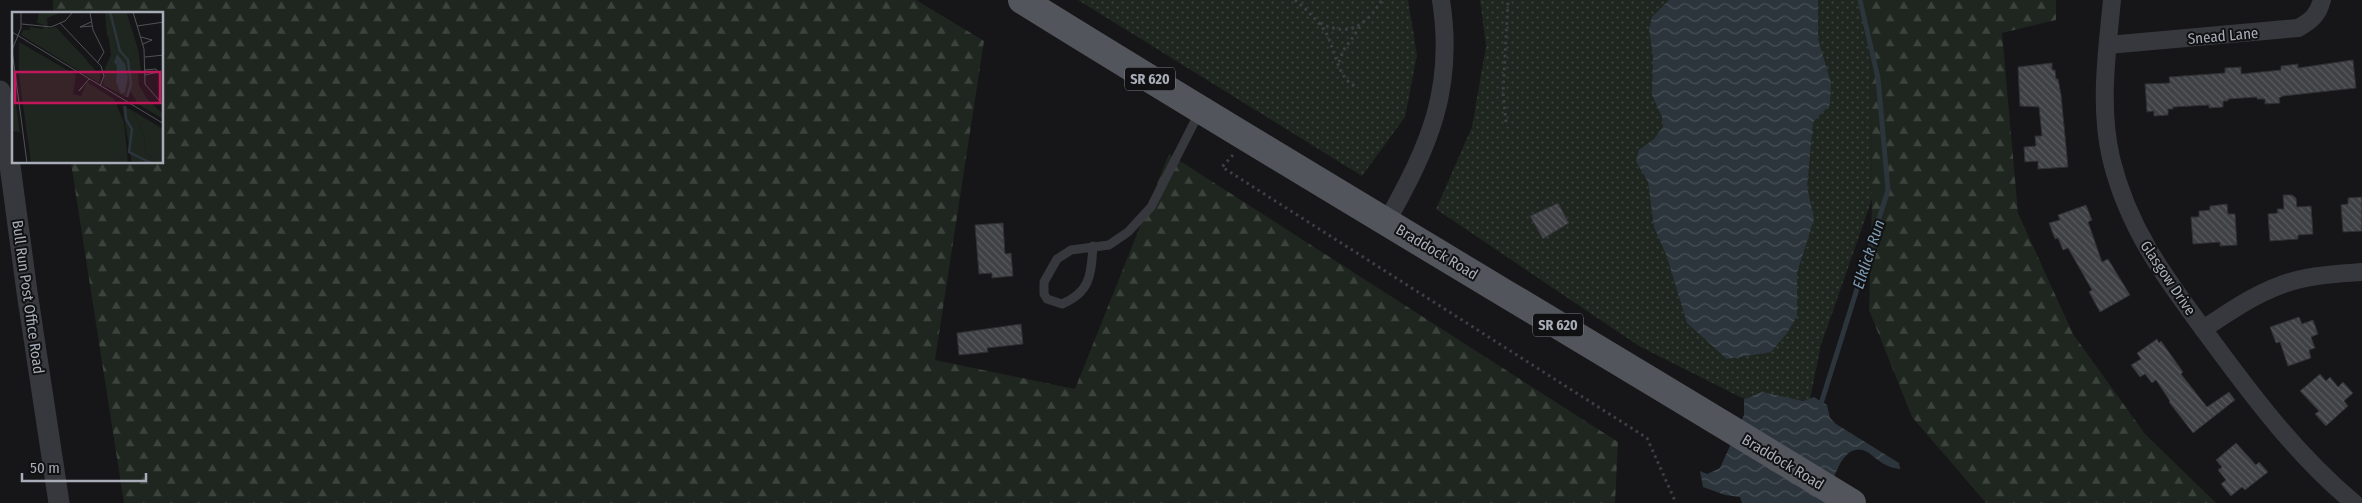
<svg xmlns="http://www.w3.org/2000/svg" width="2362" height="503" viewBox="0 0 2362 503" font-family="'Fira Sans Condensed',sans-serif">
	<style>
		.grass { fill: url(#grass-dots) }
		.forest { fill: url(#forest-firs) }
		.water { fill: url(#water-waves) }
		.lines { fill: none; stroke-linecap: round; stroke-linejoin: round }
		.stream { stroke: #2c353c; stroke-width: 5 }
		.building { fill: url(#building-back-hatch); stroke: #303034 }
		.path { stroke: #3d3f44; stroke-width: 3; stroke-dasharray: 2.5 4; stroke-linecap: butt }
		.service { stroke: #37383d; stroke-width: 9 }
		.minor { stroke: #37383d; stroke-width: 18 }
		.tertiary { stroke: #37383d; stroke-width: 21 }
		.primary { stroke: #53555c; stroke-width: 28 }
		.labels { text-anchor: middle; stroke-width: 4; stroke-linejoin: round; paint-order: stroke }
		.shield { fill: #111113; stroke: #7b7e86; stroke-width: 1 }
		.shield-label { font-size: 14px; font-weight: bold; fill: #a8adb8 }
		.street-label { font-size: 15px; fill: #a8adb8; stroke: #111113 }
		.water-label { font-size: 16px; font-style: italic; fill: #7f9bb3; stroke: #111113 }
		.inset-river { fill: none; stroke: #2c353c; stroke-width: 2.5 }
		.inset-road { fill: none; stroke: #505258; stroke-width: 1 }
		.view { fill: #c2185b; fill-opacity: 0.15; stroke: #c2185b; stroke-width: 2.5 }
		.inset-edge { fill: none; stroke: #a8adb8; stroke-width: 2.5 }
	</style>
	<defs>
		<pattern id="grass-dots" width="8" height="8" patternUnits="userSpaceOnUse" patternTransform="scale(1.25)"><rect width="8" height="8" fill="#1e261f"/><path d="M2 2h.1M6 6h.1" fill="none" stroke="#3c433d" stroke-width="1.8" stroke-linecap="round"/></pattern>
		<pattern id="forest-firs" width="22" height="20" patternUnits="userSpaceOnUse" patternTransform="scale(1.25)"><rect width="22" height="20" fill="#1e261f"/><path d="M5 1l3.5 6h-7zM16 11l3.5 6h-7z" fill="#3c433d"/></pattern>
		<pattern id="water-waves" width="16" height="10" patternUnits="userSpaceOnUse" patternTransform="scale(1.25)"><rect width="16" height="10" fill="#2c353c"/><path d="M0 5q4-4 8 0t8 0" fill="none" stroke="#485056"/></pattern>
		<pattern id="building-back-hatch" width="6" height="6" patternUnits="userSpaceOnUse" patternTransform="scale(1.25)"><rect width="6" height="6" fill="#404145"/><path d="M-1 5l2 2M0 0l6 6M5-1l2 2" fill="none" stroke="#595a5e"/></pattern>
	</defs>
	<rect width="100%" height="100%" fill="#161618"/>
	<g class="grass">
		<polygon points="1078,0 1408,0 1417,55 1405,117 1362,176"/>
		<path d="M1480 0H1862L1870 28 1872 199 1821 345 1810 399C1788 407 1772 383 1744 399L1639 346 1436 209 1472 127 1486 46Z"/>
	</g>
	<g class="forest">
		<polygon points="53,0 916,0 984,41 935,360 1075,389 1169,154 1618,442 1615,503 124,503 71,163 162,162 162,14 53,14"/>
		<polygon points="1862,0 2056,0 2056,20 2002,33 2018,213 2073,334 2145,434 2216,503 1986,503 1912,417 1869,310 1872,199 1870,28"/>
	</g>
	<g class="water">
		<polygon points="1669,0 1818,0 1818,39 1831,83 1830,105 1813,122 1807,187 1814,219 1797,273 1797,316 1787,333 1771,352 1727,359 1687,323 1667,257 1654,227 1648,182 1636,161 1639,150 1654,139 1663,127 1662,117 1652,95 1653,56 1649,29 1652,17"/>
		<path d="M1762 392 1803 401 1814 397 1827 405 1830 418 1836 424 1899 463 1900 469C1887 468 1879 461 1869 453 1842 436 1832 485 1825 503H1742L1740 497 1725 495 1703 487 1700 471 1707 474 1720 468 1744 415V399Z"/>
	</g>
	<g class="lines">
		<polyline class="stream" points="1820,407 1888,190 1878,78 1860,0"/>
	</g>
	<g class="building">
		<polygon points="2353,60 2356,88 2283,96 2279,98 2280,103 2265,104 2265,99 2257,99 2257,97 2228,99 2228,101 2223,101 2223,107 2209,108 2209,105 2173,107 2173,109 2168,109 2168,115 2154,116 2154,111 2147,112 2145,84 2170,83 2169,77 2225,73 2225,68 2241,67 2241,74 2281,70 2281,66 2298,64 2298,68"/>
		<polygon points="2052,63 2052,70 2055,70 2056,79 2058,79 2061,95 2068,167 2038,169 2038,161 2025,162 2024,147 2036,146 2035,136 2042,136 2039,107 2020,106 2018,67"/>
		<polygon points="2283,195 2292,195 2296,198 2297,207 2311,206 2313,234 2298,235 2298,239 2270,241 2268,214 2278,213 2277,209 2284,209"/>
		<polygon points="2362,197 2362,231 2343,232 2341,205 2348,204 2348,198"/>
		<polygon points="1558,203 1569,223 1543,239 1530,216"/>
		<polygon points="2227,204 2228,214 2235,214 2237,245 2220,246 2220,242 2193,244 2191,217 2199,217 2199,211 2210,210 2210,206"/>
		<polygon points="2086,205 2092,220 2088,222 2102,262 2108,259 2130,295 2100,312 2089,292 2092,290 2068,248 2063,250 2058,238 2055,239 2049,223 2060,220 2058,215"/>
		<polygon points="1003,223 1005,254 1011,253 1013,276 992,278 992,273 979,274 975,225"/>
		<polygon points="2299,317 2302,324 2313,320 2318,334 2311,337 2315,348 2309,350 2311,358 2288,366 2280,342 2276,343 2270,327"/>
		<polygon points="1021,324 1023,344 987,348 988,352 959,355 957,333"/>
		<polygon points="2157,339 2159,343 2161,341 2183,372 2181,374 2207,407 2229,392 2235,400 2193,433 2169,402 2170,401 2156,380 2152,383 2145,374 2140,377 2131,365 2141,359 2137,353"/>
		<polygon points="2320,374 2326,381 2330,377 2338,387 2343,382 2353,393 2344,401 2348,406 2326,426 2315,414 2319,411 2300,391"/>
		<polygon points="2236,443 2256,465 2259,462 2268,472 2245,490 2242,487 2231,496 2221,484 2226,480 2218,470 2222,467 2216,460"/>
	</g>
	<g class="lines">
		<g class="path">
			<path d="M1295 0C1306 9 1316 19 1325 31 1335 47 1337 80 1357 87"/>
			<path d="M1320 23C1350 38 1366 25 1382 0"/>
			<polyline points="1339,62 1343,51 1360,27"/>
			<polyline points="1506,122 1503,93 1508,0"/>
			<polyline points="1233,155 1222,167 1647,438 1676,503"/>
		</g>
		<path class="service" d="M1093 246C1091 274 1091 292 1062 304L1047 299 1044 294V282L1057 259 1071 250 1109 245 1128 232 1151 207 1199 113"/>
		<g class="minor">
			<path d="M2112 0C2107 52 2099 106 2111 158 2129 233 2170 284 2215 345 2257 402 2299 457 2354 503"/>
			<path d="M2108 45 2298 28C2311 21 2318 15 2322 0"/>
			<path d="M1387 221C1429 146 1455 89 1441 0"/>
			<path d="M2203 329C2228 313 2253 295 2281 285 2307 275 2335 274 2362 272"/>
		</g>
		<polyline class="tertiary" points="0,91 27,292 59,503"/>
		<path class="primary" d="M1022 0C1297 171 1576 334 1852 503"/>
	</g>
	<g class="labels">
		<g class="shield">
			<rect x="1125" y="67.5" width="50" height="23" rx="4"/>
			<rect x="1533" y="313.5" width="50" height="23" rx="4"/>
		</g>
		<g class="shield-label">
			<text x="1150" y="84">SR 620</text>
			<text x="1558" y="330">SR 620</text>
		</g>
		<g class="street-label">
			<text transform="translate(2223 36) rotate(-5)" y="5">Snead Lane</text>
			<text transform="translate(1437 252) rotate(31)" y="5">Braddock Road</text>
			<text transform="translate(2168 278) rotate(56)" y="5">Glasgow Drive</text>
			<text transform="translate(28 297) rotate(82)" y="5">Bull Run Post Office Road</text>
			<text transform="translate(1783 462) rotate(31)" y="5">Braddock Road</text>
		</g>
		<g class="water-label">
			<text transform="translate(1868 254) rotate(-72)" y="6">Elklick Run</text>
		</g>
	</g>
	<g transform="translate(12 12)">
		<rect width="151" height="151" fill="#161618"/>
		<path d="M27 0H51L35 6 36 17 44 15 85 60 89 58 87 71 9 23 11 18H18V15L31 17 32 13 25 11ZM93 0H118L115 2 126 37 117 50 118 72 114 85 91 73 93 56 99 43ZM121 99 151 117V151H145L134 141 132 124Z" fill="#1e261f"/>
		<path d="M93 0H101L109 30 116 43 113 47 105 38 103 29 95 24ZM45 17 72 45 80 56 39 19ZM7 30 64 63 61 82 69 84 75 70 102 87 112 110 116 151H19L7 64ZM126 37 129 59 126 62 127 73 135 87 151 102V107L126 92 118 79 117 50ZM0 66 8 120 0 119ZM110 93 121 99 132 124 134 141 145 151H120Z" fill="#1e261f"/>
		<path d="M105 42 113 52 116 65 113 80 109 82 104 70 105 54 102 50Z" fill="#2c353c"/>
		<path class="inset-river" d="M98 0 108 39 116 48 119 72 115 85M113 94 114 107 120 117 117 140 139 151"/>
		<path class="inset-road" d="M9 0V16L0 38 15 151M78 0 81 18 92 40 86 50M121 0 132 37 133 72 152 94M79 10 68 15 80 14M48 11 89 54 92 64 88 74M10 12 39 15 53 9 61 0M125 14 152 10M0 20 152 112M129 25 140 28 131 32M133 45 152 43M133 63 146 60 144 57 133 58M70 75 67 79 77 67"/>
		<path class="view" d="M3 60H148V91H3Z"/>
		<rect width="151" height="151" class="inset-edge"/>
	</g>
	<path d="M22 473v8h124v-8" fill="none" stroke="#a8adb8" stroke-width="2.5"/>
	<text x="30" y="473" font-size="15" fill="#a8adb8" stroke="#111113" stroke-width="4" paint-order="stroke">50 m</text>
</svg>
